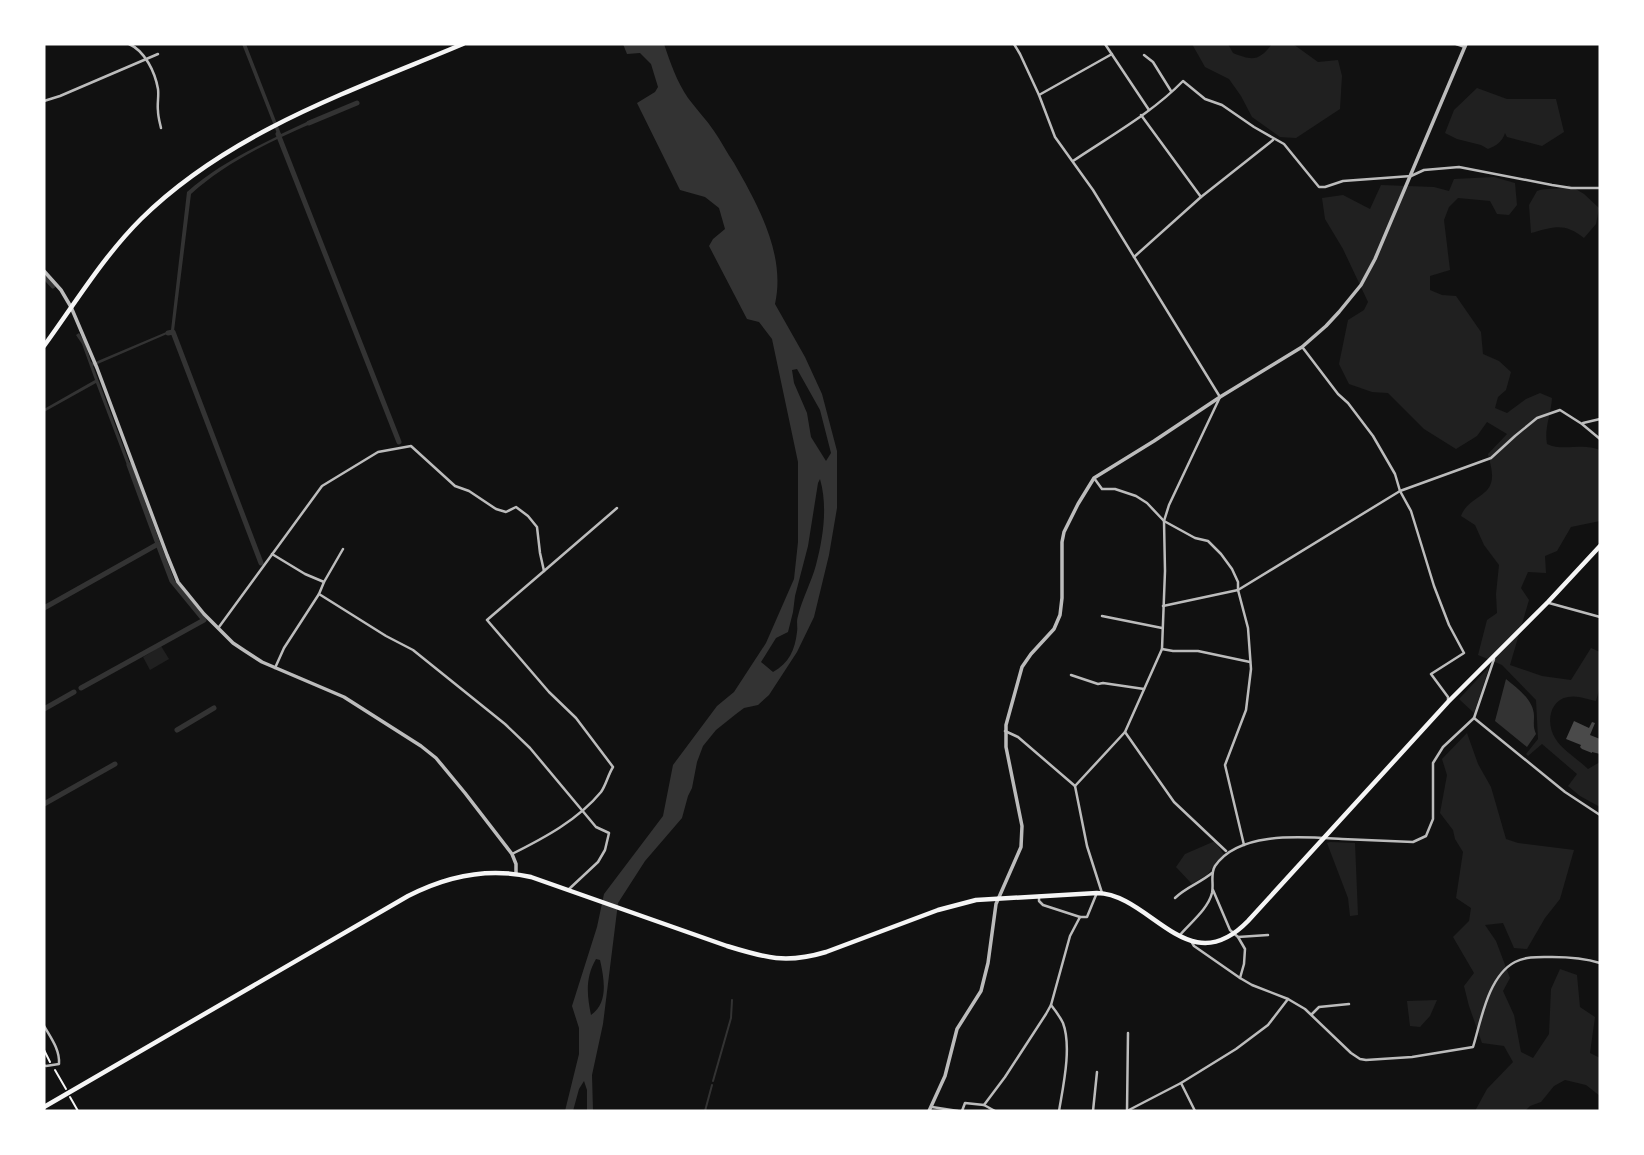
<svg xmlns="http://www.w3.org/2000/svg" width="1644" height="1155" viewBox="0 0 1644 1155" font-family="'IBM Plex Sans',sans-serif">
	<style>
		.green { fill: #202020 }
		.water { fill: #333; fill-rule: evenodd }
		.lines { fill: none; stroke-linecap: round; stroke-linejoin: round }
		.stream { stroke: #333; stroke-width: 2 }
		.canal { stroke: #333; stroke-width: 5 }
		.building { fill: #4a4a4a }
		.path { stroke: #f5f5f5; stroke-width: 2 }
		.minor { stroke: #bcbcbc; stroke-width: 2.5 }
		.tertiary { stroke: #bcbcbc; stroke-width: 3.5 }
		.secondary { stroke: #f5f5f5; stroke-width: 4.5 }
	</style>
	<rect width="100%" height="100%" fill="#111"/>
	<g class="green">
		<path d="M1192 44H1228L1233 53C1253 61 1259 61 1272 44H1293L1318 62 1338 60 1342 76 1340 109 1296 138 1280 137 1252 117 1241 96 1229 79 1205 67Z"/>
		<path d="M1477 88 1507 99H1556L1564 132 1542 146 1507 137 1505 133C1502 142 1496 146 1488 149L1481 145 1457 139 1445 133 1454 110Z"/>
		<path d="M1494 177 1515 183 1517 205 1509 215 1497 214 1490 201 1458 198 1449 207 1444 220 1450 270 1430 276V290L1442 295 1456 296 1481 332 1483 354 1499 361 1511 372 1506 390 1498 397 1495 408 1507 413 1526 399 1540 393 1552 398C1551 415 1544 428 1547 444 1564 452 1582 442 1600 450V521L1571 527 1557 551 1545 556 1546 573 1528 572 1521 588 1529 600 1510 665 1542 676 1571 680 1591 648 1600 652V686L1596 701C1587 699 1577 695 1568 697 1549 700 1546 724 1555 738 1562 750 1578 759 1588 769L1600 762V807L1580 796 1568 786 1577 774 1542 744 1528 756 1526 754 1538 739 1536 700 1502 665 1478 655 1487 620 1497 613 1496 594 1499 565 1484 545 1475 525 1461 516C1467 499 1487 497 1491 483 1494 474 1490 463 1488 454L1507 434 1487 422 1477 436 1456 449 1424 429 1388 393 1372 392 1349 384 1339 364 1348 320 1364 310 1368 302 1343 249 1325 219 1322 198 1343 195 1370 209 1381 185 1434 187 1449 191 1454 179Z"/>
		<path d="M1569 185 1584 194 1599 208 1596 224 1584 238C1564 222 1554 227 1531 233L1529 205 1537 191C1547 187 1560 191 1569 185Z"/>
		<polygon points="161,646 169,659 150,670 143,657"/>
		<polygon points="1488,668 1488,671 1474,713 1459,699"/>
		<polygon points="1467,733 1478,764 1491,787 1506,839 1518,843 1574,850 1560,899 1545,918 1527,949 1514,948 1503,923 1485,925 1496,941 1510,978 1503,991 1514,1015 1521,1052 1533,1058 1549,1034 1551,989 1560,969 1577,975 1580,1007 1595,1017 1590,1053 1600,1058 1600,1096 1586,1085 1565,1080 1554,1086 1541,1102 1530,1106 1525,1111 1475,1111 1487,1089 1513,1062 1504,1046 1482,1043 1469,1006 1464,986 1474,973 1453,937 1469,921 1471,908 1456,898 1463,852 1455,839 1453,830 1440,813 1447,775 1442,759"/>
		<polygon points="1215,841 1224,855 1216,862 1208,874 1192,884 1176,867 1185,854"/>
		<polygon points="1330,842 1355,843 1358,915 1350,916 1348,898 1327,843"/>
		<polygon points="1437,1000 1430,1016 1420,1027 1410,1026 1407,1001"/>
	</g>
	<g class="water">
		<path d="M242 44H246L281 134 313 119 315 122C271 141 226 162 191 194L174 331 93 366 130 464 127 465 96 383 44 412V409L95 380 82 344 76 335 79 333 85 343 91 362 93 363 171 330 187 192C214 168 245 152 278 136Z"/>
		<path d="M623 44H664C670 62 677 82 688 98 696 109 706 119 714 131 721 141 727 153 734 163 758 205 786 255 775 304L805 357 822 394 837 451V508L829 555 814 617 797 652 769 695 758 705 744 708 736 714 716 730 703 746 697 762 692 788 688 796 682 818 645 861 618 903 603 1024 592 1075 593 1111H587V1090L584 1081 579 1089 573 1111H565L579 1054V1028L572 1006 597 927 604 894 663 816 673 765 717 706 734 692 766 643 794 579 798 542V462L772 339 759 322 747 319 709 246 713 239 725 229 719 208 705 197 680 190 637 103 655 92 658 87 651 64 640 53 627 54ZM797 369 820 410 831 453 826 461 811 437 807 413 794 383 792 370ZM820 479C828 507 823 538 816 565 811 583 802 599 798 616 796 622 798 627 797 632 795 650 789 663 773 672L761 662 776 638 788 632 793 612 795 596 808 546 818 483ZM596 959 600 960C604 978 609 1003 591 1015 587 995 585 978 596 959Z"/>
		<path d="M1506 679C1517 688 1534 700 1534 716 1534 724 1533 727 1536 734L1527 747 1495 721Z"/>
	</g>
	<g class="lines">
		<g class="stream">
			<polyline points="713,1081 731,1018 732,1000"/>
			<polyline points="705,1111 712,1085"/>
		</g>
		<g class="canal">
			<polyline points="309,123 357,103"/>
			<polyline points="278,134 399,442"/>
			<polyline points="44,276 53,286"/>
			<polyline points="168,333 173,332 261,563"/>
			<polyline points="44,608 158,544 129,465"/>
			<polyline points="81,688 204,620 172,581 158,544"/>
			<polyline points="44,709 74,692"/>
			<polyline points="177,730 214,708"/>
			<polyline points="44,804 115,764"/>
		</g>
	</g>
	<polygon class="building" points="1574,721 1589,728 1592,722 1595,723 1590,735 1600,739 1600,754 1592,752 1592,753 1582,749 1580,747 1581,745 1566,739"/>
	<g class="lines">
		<g class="path">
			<polyline points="44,1050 50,1062"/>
			<polyline points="55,1070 66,1089"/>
			<polyline points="70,1097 78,1111"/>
		</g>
		<g class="minor">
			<path d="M129 44C145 51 155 72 158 89 159 96 157 104 158 111 158 117 160 123 161 128"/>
			<polyline points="1014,44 1020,54 1039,95 1055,137 1093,190 1220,397 1169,505 1164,521 1165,571 1162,649 1125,732 1075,786"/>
			<polyline points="1105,44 1149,110"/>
			<polyline points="1456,44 1465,47"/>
			<polyline points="1144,55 1153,62 1171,91"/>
			<polyline points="1039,95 1112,54"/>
			<polyline points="44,101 60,96 158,54"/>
			<polyline points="1141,115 1201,197"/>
			<path d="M1073 161C1110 136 1152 113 1183 81L1205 99 1222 105 1254 127 1284 144 1319 187H1325L1343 181 1411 176 1424 170 1459 167 1552 185 1571 188H1600"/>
			<polyline points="1134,257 1201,197 1273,140"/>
			<polyline points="1303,348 1338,394 1348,403 1373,436 1395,474 1400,491 1411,511 1434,586 1449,625 1464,653 1431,674 1448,697 1448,702"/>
			<polyline points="1583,423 1600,419"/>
			<polyline points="1094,478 1102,489 1115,489 1136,496 1147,503 1164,521 1195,538 1208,541 1221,554 1232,569 1238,582 1238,590 1248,628 1251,669 1246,710 1225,765 1244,845"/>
			<polyline points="343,549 324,582 319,594 386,636 413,650 505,724 530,748 596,827 609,833 605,850 598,862 568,890"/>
			<polyline points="272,554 305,574 324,582"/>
			<polyline points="1549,603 1600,617"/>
			<polyline points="1163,606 1238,590 1400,491 1491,458 1515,436 1537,418 1560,410 1582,424 1600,439"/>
			<polyline points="1102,616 1162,628"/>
			<polyline points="219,627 322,486 378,452 411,446 455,486 469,491 496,509 506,512 516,507 528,516 537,527 540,553 544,571 617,508"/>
			<polyline points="1162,649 1173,651 1198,651 1250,662"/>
			<polyline points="275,668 284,648 319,594"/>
			<polyline points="1071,675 1098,684 1103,683 1144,689"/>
			<polyline points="1474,718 1565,792 1600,815"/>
			<polyline points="1005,731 1018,737 1075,786 1087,846 1102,893"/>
			<polyline points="1125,732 1174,802 1226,851"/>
			<path d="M512 854C544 838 578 820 601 792 606 785 608 775 613 767L576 718 549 692 487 620 544 571"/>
			<polyline points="1213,890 1230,930 1238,937 1245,949 1244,964 1240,978"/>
			<polyline points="1039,896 1039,901 1043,905 1080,917"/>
			<path d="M1175 898C1186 887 1200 883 1212 873"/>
			<path d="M1179 936C1190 923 1208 909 1212 893 1214 884 1210 874 1215 866 1239 830 1305 837 1342 839 1366 840 1390 841 1413 842L1426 836 1433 819V763L1443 747 1474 718 1494 659"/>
			<polyline points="1238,937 1268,935"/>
			<path d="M1191 941 1194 946 1240 978 1252 985 1288 999 1305 1009 1351 1053 1360 1059 1366 1060 1412 1057 1473 1047C1481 1021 1488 976 1515 962 1526 956 1540 957 1552 957 1569 957 1584 958 1600 963"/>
			<path d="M1051 1005C1055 1010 1060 1017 1063 1023 1072 1047 1063 1087 1059 1111"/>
			<polyline points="1312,1014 1319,1007 1349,1004"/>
			<path d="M44 1026C51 1038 60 1050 59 1064L46 1066 44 1065"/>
			<polyline points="1181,1083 1195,1111"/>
			<polyline points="984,1105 1005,1077 1046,1014 1051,1005 1070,936 1080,917 1087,917 1096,895"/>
			<polyline points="932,1107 958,1111"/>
			<polyline points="962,1111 965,1103 984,1105 995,1111"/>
			<polyline points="1093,1111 1097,1072"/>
			<polyline points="1127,1111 1181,1083 1236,1049 1268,1025 1288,999"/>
			<polyline points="1127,1111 1128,1033"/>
		</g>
		<g class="tertiary">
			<polyline points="44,271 61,290 71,307 97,368 167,555 178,582 187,593 204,614 233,643 245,651 262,662 344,697 421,746 436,758 465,793 512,854 516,864 516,874"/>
			<polyline points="929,1111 945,1076 957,1029 981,991 988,963 996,904 1021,847 1022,826 1006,747 1006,725 1022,667 1031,654 1054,629 1060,615 1062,598 1062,542 1064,532 1078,504 1094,478 1154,441 1220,397 1302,347 1326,326 1339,312 1361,285 1375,259 1466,44"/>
		</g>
		<g class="secondary">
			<path d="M44 346C76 302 103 257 141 219 229 132 351 91 463 44"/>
			<path d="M44 1107 408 896C447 876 488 867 531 877L727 946C766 958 786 964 826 952L938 910 976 900 1097 893C1151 894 1188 983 1248 921L1448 702 1548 602 1600 546"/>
		</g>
	</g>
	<rect width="1644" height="1155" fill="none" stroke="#ffffff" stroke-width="91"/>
</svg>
